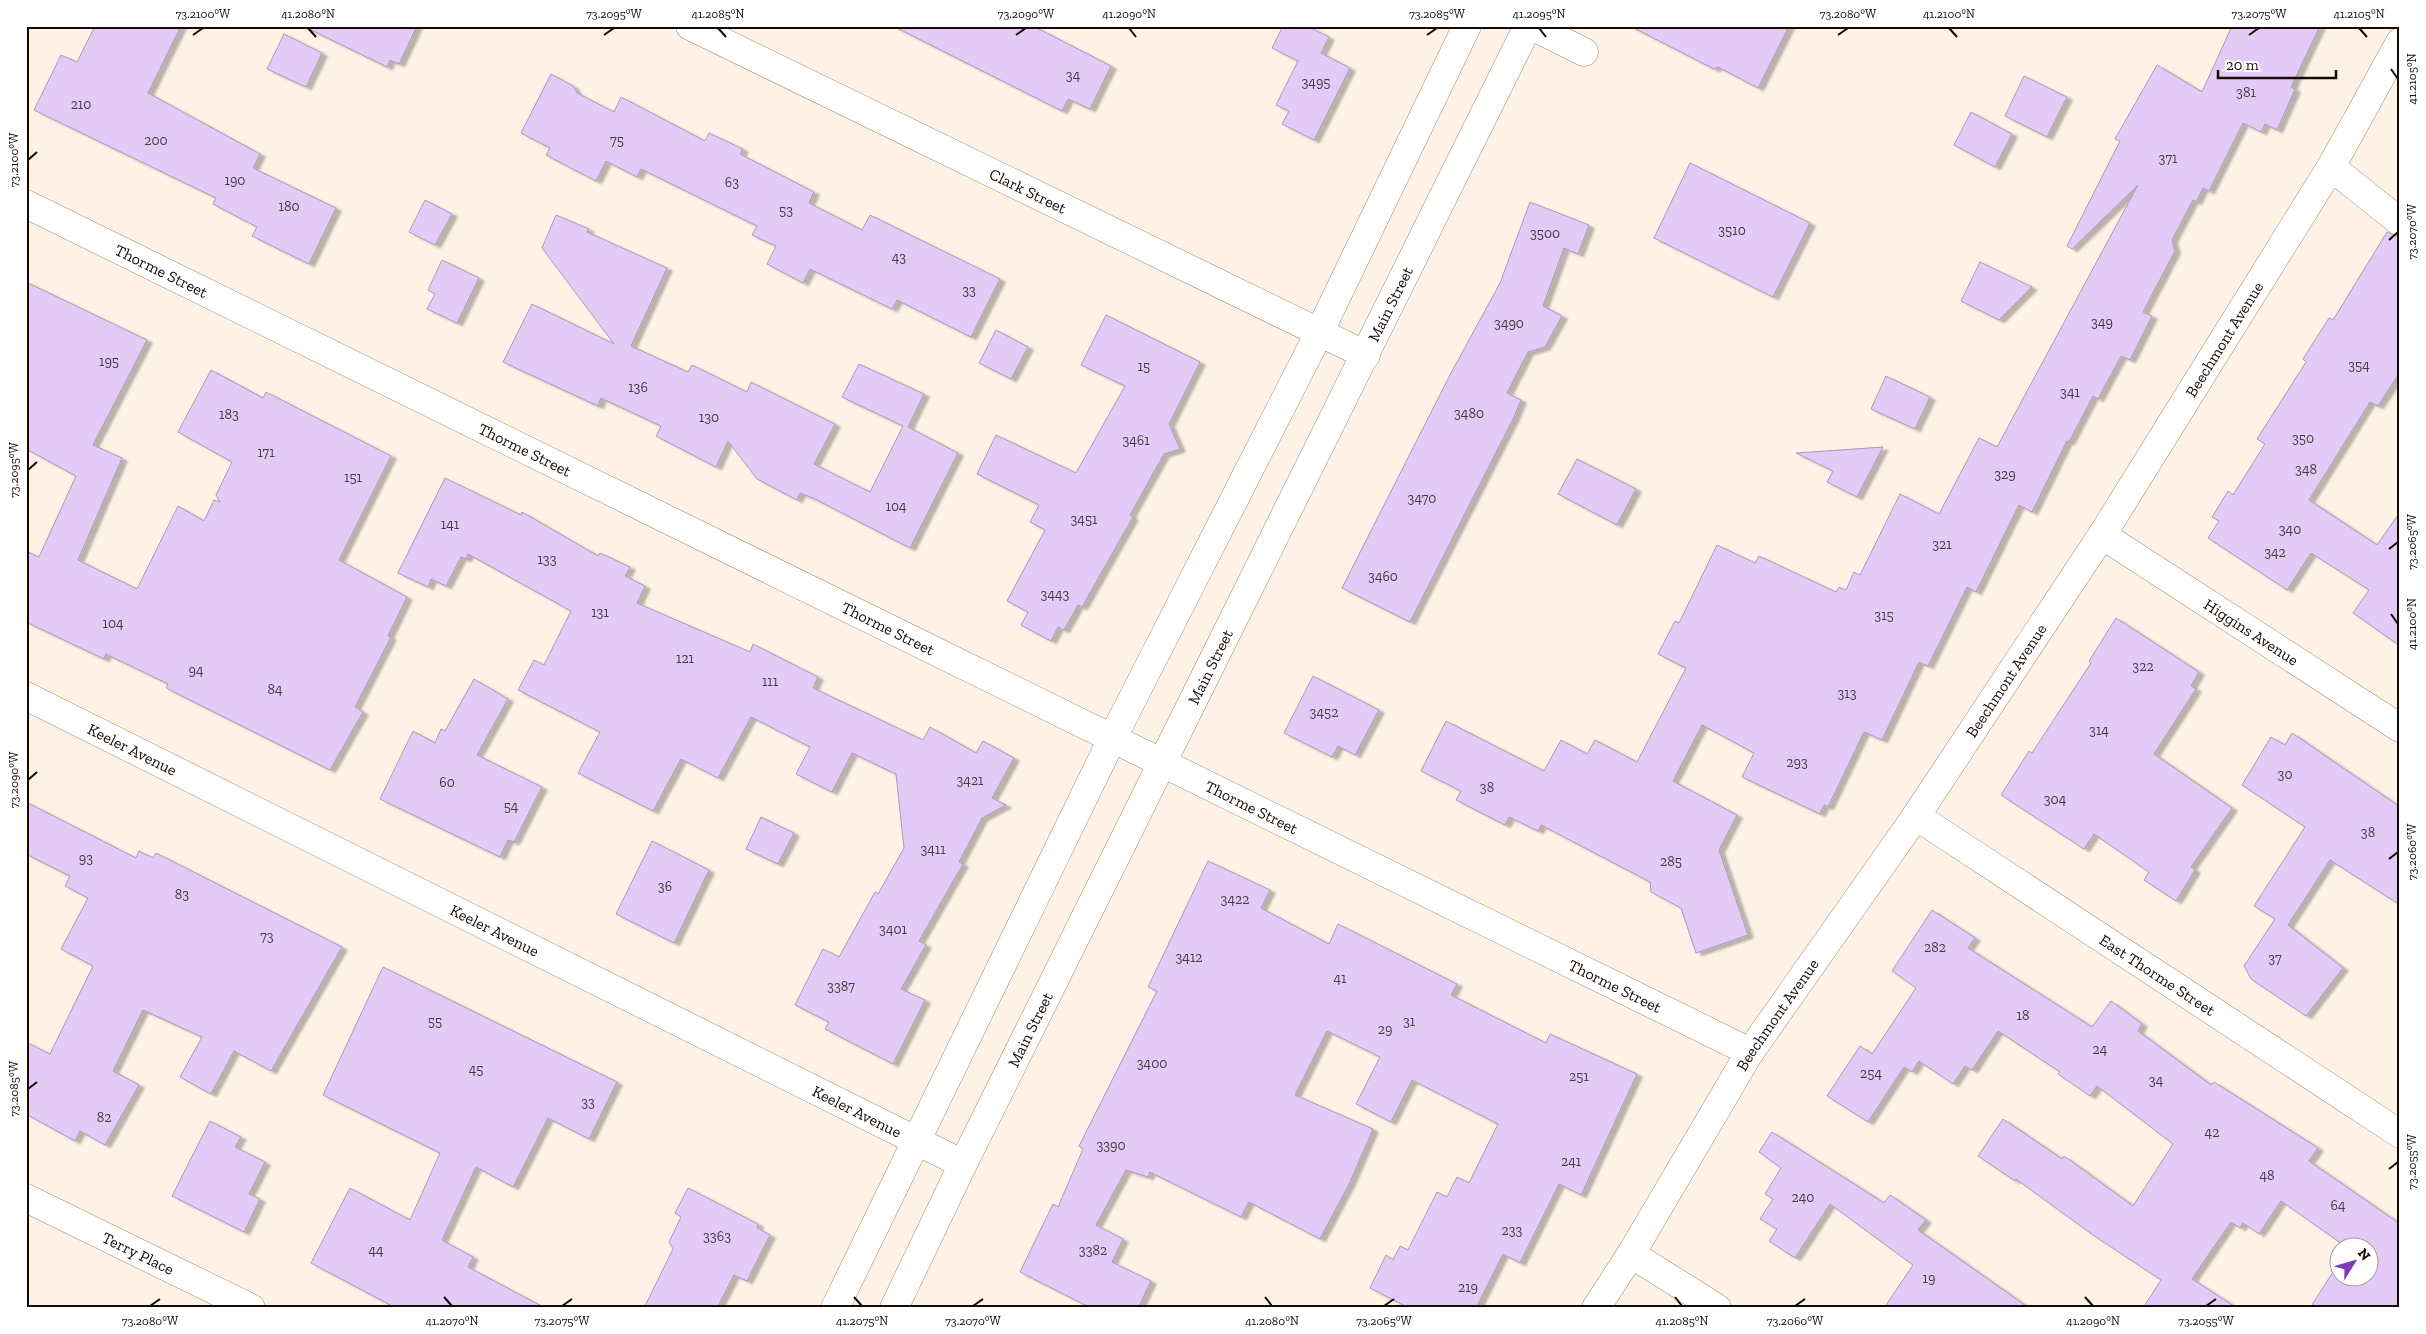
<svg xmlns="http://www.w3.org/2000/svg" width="2426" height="1334" viewBox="0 0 2426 1334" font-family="'Zilla Slab',serif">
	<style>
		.building { fill: #e4caf7; stroke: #aa98b7; filter: url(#shadow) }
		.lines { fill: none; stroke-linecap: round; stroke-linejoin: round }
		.minor-casing { stroke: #a48870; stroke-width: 29 }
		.major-casing { stroke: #a48870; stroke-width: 29 }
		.minor { stroke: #fff; stroke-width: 28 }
		.major { stroke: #fff; stroke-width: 28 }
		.ticks { fill: none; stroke: #150b04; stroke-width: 2 }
		.labels { text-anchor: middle; stroke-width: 5; stroke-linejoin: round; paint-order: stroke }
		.number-label { font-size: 14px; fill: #493b41 }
		.street-label { font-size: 16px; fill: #150b04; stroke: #fff }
		.neatline { fill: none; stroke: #150b04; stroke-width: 2 }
		.ticks-label { font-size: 12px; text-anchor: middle; fill: #150b04 }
	</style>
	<defs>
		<filter id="shadow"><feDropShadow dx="5.5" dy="3" stdDeviation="1" flood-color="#0004"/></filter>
	</defs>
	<rect width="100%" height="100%" fill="#fef2e7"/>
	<g class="building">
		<polygon points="95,26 181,26 148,93 260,154 253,168 336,208 309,264 252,236 257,227 213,204 216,198 34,110 61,55 77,62"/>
		<polygon points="303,26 417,26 399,64 390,60 387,67"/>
		<polygon points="893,26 1033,26 1111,66 1090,109 1068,99 1062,111"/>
		<polygon points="1283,26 1307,26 1329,37 1321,53 1350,68 1314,140 1282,124 1289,111 1276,105 1298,61 1272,48"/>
		<polygon points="1630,26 1789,26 1758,88 1718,67 1714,69"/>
		<polygon points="2232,26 2320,26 2291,87 2295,89 2277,130 2265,124 2261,132 2243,123 2209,191 2203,188 2196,202 2193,200 2172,240 2175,251 2143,312 2152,316 2130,360 2121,356 2098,399 2093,396 2069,442 2067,441 2032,512 2019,505 1976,592 1967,587 1928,666 1919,662 1882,740 1864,732 1828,807 1824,805 1820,814 1742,777 1754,753 1702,725 1673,781 1737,815 1719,850 1748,935 1696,953 1681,908 1651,892 1650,882 1541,825 1538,831 1509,817 1505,825 1456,800 1461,791 1421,771 1446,721 1544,771 1561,740 1587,754 1595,740 1637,762 1686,668 1658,654 1675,621 1679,623 1717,545 1755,563 1759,556 1836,592 1839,587 1846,590 1854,572 1860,575 1900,494 1939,514 1979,438 1997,447 2138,185 2072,249 2067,246 2120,141 2115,139 2157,65 2202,92"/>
		<polygon points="284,34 322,53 306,87 267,69"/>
		<polygon points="551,74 573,86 577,93 614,112 621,97 705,141 709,133 743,149 740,154 814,192 809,203 862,230 870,215 1000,279 971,337 897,300 892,309 810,269 803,283 767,264 776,246 752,235 757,226 641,169 637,177 606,161 596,181 546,155 550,148 521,133"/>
		<polygon points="2024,76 2067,97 2047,137 2005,116"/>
		<polygon points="1971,112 2012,134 1995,167 1954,145"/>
		<polygon points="1690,163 1810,223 1773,297 1654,238"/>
		<polygon points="425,200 452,214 435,245 409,232"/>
		<polygon points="1530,202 1589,225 1578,254 1564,248 1543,306 1562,316 1545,347 1528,352 1507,393 1521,400 1514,417 1410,622 1342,588 1451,373 1500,283"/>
		<polygon points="556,215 589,229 587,232 667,268 631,346 688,372 692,365 747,392 751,382 835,424 814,464 870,492 903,426 842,397 859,364 924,394 908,427 958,453 910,548 815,499 800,493 797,500 757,479 728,441 716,467 656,436 661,426 601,398 598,406 503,362 532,304 614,344 542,248"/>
		<polygon points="2387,232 2400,237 2400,372 2378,406 2370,402 2309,500 2377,545 2400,512 2400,646 2353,613 2369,590 2311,553 2287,590 2208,538 2219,521 2212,517 2228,491 2233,495 2265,444 2257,439 2306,362 2303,359 2329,318 2333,320"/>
		<polygon points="442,260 479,278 457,323 427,309 435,294 428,290"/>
		<polygon points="1980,262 2032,287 1999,320 1961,301"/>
		<polygon points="26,282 147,340 93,445 122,458 78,560 137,589 178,506 204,521 214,500 220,502 216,495 232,462 178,432 211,370 263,398 266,392 391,456 339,560 407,597 388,636 391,637 355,707 363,712 330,770 166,688 168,684 106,654 104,659 26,622 26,551 39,557 76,476 26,449"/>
		<polygon points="1106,315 1200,362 1169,424 1180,449 1164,454 1130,515 1133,517 1082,607 1078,605 1064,630 1058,627 1051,641 1021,625 1028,612 1007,601 1045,530 1030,522 1039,505 977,474 996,435 1076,473 1125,386 1081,365"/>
		<polygon points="996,330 1028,347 1011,379 979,363"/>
		<polygon points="1886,376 1930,397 1915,429 1871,409"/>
		<polygon points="1883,447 1857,497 1827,482 1833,471 1796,453"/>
		<polygon points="1577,459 1636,489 1617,525 1558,494"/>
		<polygon points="445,478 521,515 522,512 598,556 600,553 630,567 625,576 645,586 637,603 750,652 753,644 818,677 813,688 923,740 930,727 976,753 983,741 1014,758 992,798 1006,805 982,818 959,862 963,864 919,941 926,945 901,989 925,1000 893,1064 825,1029 829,1022 795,1005 823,949 839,957 875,892 878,894 904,848 896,774 852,753 832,792 796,774 810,747 751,717 718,778 681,759 653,811 578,773 600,732 518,690 534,660 544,665 571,611 468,554 466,559 461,557 446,586 431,579 428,587 398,573"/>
		<polygon points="2116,618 2199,672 2191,686 2196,689 2154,754 2232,808 2191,867 2195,870 2176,901 2144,880 2149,872 2094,834 2084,849 2001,795 2029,751 2032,753 2091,663 2089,661"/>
		<polygon points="1313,676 1379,710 1355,755 1338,746 1332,757 1284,733"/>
		<polygon points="474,679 508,699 477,755 542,787 514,842 508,840 500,857 380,799 413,731 435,743 441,729 445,731"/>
		<polygon points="2292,733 2400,807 2400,905 2330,860 2288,925 2343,968 2306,1016 2251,979 2244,966 2275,919 2254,906 2305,827 2242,785 2271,737 2285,745"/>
		<polygon points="26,802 136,858 139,851 153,858 156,853 342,947 271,1071 234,1051 211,1094 180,1077 202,1037 143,1010 113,1071 139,1085 105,1145 80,1131 75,1141 26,1114 26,1042 50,1054 93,966 61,949 88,898 65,886 70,876 26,854"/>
		<polygon points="761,817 794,833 778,864 746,849"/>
		<polygon points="652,841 709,870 674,943 616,914"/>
		<polygon points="1208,861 1270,890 1261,908 1329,944 1338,924 1457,984 1451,995 1546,1043 1550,1034 1637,1074 1581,1195 1559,1184 1520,1263 1503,1254 1476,1308 1409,1308 1370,1288 1386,1255 1393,1260 1400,1246 1408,1250 1437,1192 1447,1197 1457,1177 1469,1183 1498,1124 1412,1080 1391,1122 1356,1104 1380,1057 1327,1031 1295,1095 1373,1129 1350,1182 1320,1239 1249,1202 1241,1217 1150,1172 1148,1177 1126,1170 1096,1225 1123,1239 1112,1262 1151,1281 1138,1308 1091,1308 1020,1272 1053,1204 1058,1207 1083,1149 1079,1146 1157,991 1148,987"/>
		<polygon points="1932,910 1975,938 1968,948 2092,1027 2111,1001 2142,1024 2138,1031 2211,1085 2214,1082 2318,1148 2309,1161 2400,1224 2400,1308 2310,1308 2338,1264 2338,1276 2368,1276 2368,1246 2345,1246 2281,1201 2259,1234 2243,1223 2240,1228 2231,1222 2192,1279 2237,1308 2143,1308 2161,1280 2093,1235 2016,1179 2015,1181 1978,1156 2003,1119 2062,1159 2064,1156 2133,1206 2173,1144 2097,1086 2090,1096 2058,1074 2060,1072 1998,1031 1972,1070 1965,1066 1953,1084 1919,1061 1912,1072 1904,1067 1868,1122 1827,1096 1860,1046 1872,1054 1916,988 1892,971"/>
		<polygon points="383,967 617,1082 589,1139 548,1118 513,1187 476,1167 442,1240 473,1257 468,1267 545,1308 396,1308 311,1263 350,1188 410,1220 440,1153 323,1095"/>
		<polygon points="210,1121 241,1137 235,1147 265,1162 249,1194 260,1199 244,1232 172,1196"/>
		<polygon points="1772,1132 1884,1203 1890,1195 1926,1220 1918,1230 2029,1308 1884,1308 1913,1265 1830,1204 1795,1258 1769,1241 1777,1229 1760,1219 1773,1199 1765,1194 1781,1168 1759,1152"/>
		<polygon points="688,1188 758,1224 757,1228 770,1235 747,1281 734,1275 717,1308 644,1308 673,1249 669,1242 681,1217 675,1213"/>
	</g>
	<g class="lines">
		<g class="minor-casing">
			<g id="minor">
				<path id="s1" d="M690 26 1366 355"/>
				<polyline points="1532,26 1584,52"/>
				<polyline points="2331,167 2400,222"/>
				<path id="s2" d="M26 204 1750 1052"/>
				<path id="s3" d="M2102 535 2400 728"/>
				<path id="s4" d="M26 696 963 1164"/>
				<path id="s5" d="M1916 816 2400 1134"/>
				<path id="s6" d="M26 1198 251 1308"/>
				<polyline points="1631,1254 1717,1308"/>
				<path id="s7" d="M1596 1308 1631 1254 1750 1052 1916 816 2102 535 2331 167 2400 42"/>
			</g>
		</g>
		<g class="major-casing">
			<g id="major">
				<polyline points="835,1308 1113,737 1319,333 1467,26"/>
				<path id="s8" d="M894 1308 963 1164 1528 26"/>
			</g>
		</g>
		<use href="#minor" class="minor"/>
		<use href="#major" class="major"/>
	</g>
	<path class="ticks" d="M308 28 316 37M718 28 726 37M1129 28 1136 37M1539 28 1546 37M1949 28 1957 37M2359 28 2367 37M193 35 203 28M604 35 614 28M1016 35 1026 28M1427 35 1437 28M1838 35 1848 28M2249 35 2259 28M2391 69 2398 79M28 160 37 152M2389 240 2398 232M28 470 37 462M2389 549 2398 542M2391 614 2398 624M28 780 37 772M2389 859 2398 852M28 1089 37 1082M2389 1169 2398 1162M444 1297 452 1306M854 1297 862 1306M1265 1297 1272 1306M1675 1297 1682 1306M2085 1297 2093 1306M150 1306 160 1299M562 1306 572 1299M973 1306 983 1299M1384 1306 1394 1299M1795 1306 1805 1299M2206 1306 2216 1299"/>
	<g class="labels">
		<g class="number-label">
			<text x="1073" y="80">34</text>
			<text x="1316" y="87">3495</text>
			<text x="2246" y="97">381</text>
			<text x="81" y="109">210</text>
			<text x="156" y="145">200</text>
			<text x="617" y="145">75</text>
			<text x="2168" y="163">371</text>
			<text x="235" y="185">190</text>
			<text x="732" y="187">63</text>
			<text x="289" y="211">180</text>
			<text x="786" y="215">53</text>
			<text x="1732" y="235">3510</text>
			<text x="1545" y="238">3500</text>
			<text x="899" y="262">43</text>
			<text x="969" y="295">33</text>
			<text x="2102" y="327">349</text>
			<text x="1509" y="328">3490</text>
			<text x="109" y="366">195</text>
			<text x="2359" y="370">354</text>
			<text x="1144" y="371">15</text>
			<text x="638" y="392">136</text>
			<text x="2070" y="397">341</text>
			<text x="1469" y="418">3480</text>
			<text x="229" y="419">183</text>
			<text x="709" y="422">130</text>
			<text x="2303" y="443">350</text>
			<text x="1136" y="445">3461</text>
			<text x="266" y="457">171</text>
			<text x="2306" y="474">348</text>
			<text x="2005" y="479">329</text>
			<text x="353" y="482">151</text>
			<text x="1422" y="503">3470</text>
			<text x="896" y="511">104</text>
			<text x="1084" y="524">3451</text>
			<text x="450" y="529">141</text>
			<text x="2290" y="534">340</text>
			<text x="1942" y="549">321</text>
			<text x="2275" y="557">342</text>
			<text x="547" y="564">133</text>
			<text x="1383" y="581">3460</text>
			<text x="1055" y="599">3443</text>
			<text x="600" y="617">131</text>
			<text x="1884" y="620">315</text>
			<text x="113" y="628">104</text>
			<text x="685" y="663">121</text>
			<text x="2143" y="671">322</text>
			<text x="196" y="675">94</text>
			<text x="770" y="686">111</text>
			<text x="275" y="694">84</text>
			<text x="1847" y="698">313</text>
			<text x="1324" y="717">3452</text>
			<text x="2099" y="735">314</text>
			<text x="1797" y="767">293</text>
			<text x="2285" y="779">30</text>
			<text x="970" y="785">3421</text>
			<text x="447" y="787">60</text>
			<text x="1487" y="792">38</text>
			<text x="2055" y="804">304</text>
			<text x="511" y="811">54</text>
			<text x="2368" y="837">38</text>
			<text x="933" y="854">3411</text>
			<text x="86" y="863">93</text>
			<text x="1671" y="866">285</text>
			<text x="665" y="891">36</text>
			<text x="182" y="899">83</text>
			<text x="1235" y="904">3422</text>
			<text x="893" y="934">3401</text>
			<text x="267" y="941">73</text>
			<text x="1935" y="952">282</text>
			<text x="1189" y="962">3412</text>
			<text x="2275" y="963">37</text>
			<text x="1340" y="983">41</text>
			<text x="841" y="991">3387</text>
			<text x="2023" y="1020">18</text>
			<text x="435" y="1026">55</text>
			<text x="1409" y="1026">31</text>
			<text x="1385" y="1034">29</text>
			<text x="2100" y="1054">24</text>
			<text x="1152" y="1068">3400</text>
			<text x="476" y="1074">45</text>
			<text x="1871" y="1078">254</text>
			<text x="1579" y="1081">251</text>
			<text x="2156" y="1085">34</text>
			<text x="588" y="1107">33</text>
			<text x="104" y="1122">82</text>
			<text x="2212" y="1137">42</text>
			<text x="1111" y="1150">3390</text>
			<text x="1571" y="1166">241</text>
			<text x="2267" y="1180">48</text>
			<text x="1803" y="1202">240</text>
			<text x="2338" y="1210">64</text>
			<text x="1512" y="1235">233</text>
			<text x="717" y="1241">3363</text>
			<text x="376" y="1255">44</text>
			<text x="1093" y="1255">3382</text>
			<text x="1929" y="1283">19</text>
			<text x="1468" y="1292">219</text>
		</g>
		<g class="street-label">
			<text dy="6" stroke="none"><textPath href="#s1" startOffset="376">Clark Street</textPath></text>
			<text dy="6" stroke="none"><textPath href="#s2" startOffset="151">Thorme Street</textPath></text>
			<text dy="6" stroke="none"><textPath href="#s8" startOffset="1120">Main Street</textPath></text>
			<text dy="6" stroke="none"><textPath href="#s7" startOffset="1155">Beechmont Avenue</textPath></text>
			<text dy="6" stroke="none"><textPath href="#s2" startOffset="556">Thorme Street</textPath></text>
			<text dy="6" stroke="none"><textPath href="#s2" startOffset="961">Thorme Street</textPath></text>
			<text dy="6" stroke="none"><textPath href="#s3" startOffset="178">Higgins Avenue</textPath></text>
			<text dy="6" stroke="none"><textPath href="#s8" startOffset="715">Main Street</textPath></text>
			<text dy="6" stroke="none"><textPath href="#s7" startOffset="750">Beechmont Avenue</textPath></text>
			<text dy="6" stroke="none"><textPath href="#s4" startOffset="119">Keeler Avenue</textPath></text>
			<text dy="6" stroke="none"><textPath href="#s2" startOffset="1366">Thorme Street</textPath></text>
			<text dy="6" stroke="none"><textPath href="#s4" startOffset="524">Keeler Avenue</textPath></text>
			<text dy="6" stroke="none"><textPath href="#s5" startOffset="289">East Thorme Street</textPath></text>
			<text dy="6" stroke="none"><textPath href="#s2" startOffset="1771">Thorme Street</textPath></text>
			<text dy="6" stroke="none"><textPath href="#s7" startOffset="345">Beechmont Avenue</textPath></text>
			<text dy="6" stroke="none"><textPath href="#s8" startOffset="310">Main Street</textPath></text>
			<text dy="6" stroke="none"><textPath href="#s4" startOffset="929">Keeler Avenue</textPath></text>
			<text dy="6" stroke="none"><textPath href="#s6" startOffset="125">Terry Place</textPath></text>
		</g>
	</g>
	<rect width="2426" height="1334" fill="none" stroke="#ffffff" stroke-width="55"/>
	<g transform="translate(2354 1262) rotate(53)"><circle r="24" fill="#ffffff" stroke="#a19d9b"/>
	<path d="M0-4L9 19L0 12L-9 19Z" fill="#7f3bae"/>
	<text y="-8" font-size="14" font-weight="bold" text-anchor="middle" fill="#150b04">N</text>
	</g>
	<path d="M2218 70v8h118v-8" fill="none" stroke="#150b04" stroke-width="2.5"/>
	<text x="2226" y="70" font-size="15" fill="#150b04" stroke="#ffffff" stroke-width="4" paint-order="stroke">20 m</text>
	<rect x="28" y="28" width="2370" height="1278" class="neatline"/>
	<g class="ticks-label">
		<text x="203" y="18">73.2100°W</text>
		<text x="308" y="18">41.2080°N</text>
		<text x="614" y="18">73.2095°W</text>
		<text x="718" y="18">41.2085°N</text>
		<text x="1026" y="18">73.2090°W</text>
		<text x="1129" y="18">41.2090°N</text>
		<text x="1437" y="18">73.2085°W</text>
		<text x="1539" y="18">41.2095°N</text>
		<text x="1848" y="18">73.2080°W</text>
		<text x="1949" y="18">41.2100°N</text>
		<text x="2259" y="18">73.2075°W</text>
		<text x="2359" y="18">41.2105°N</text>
		<text transform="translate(2412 79) rotate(-90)" y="4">41.2105°N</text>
		<text transform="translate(14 160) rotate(-90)" y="4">73.2100°W</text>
		<text transform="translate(2412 232) rotate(-90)" y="4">73.2070°W</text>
		<text transform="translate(14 470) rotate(-90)" y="4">73.2095°W</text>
		<text transform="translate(2412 542) rotate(-90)" y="4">73.2065°W</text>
		<text transform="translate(2412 624) rotate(-90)" y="4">41.2100°N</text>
		<text transform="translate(14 780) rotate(-90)" y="4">73.2090°W</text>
		<text transform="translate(2412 852) rotate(-90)" y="4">73.2060°W</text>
		<text transform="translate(14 1089) rotate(-90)" y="4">73.2085°W</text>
		<text transform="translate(2412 1162) rotate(-90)" y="4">73.2055°W</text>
		<text x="150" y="1325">73.2080°W</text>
		<text x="452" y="1325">41.2070°N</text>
		<text x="562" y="1325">73.2075°W</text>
		<text x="862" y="1325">41.2075°N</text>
		<text x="973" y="1325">73.2070°W</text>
		<text x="1272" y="1325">41.2080°N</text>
		<text x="1384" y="1325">73.2065°W</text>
		<text x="1682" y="1325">41.2085°N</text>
		<text x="1795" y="1325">73.2060°W</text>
		<text x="2093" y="1325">41.2090°N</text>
		<text x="2206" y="1325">73.2055°W</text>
	</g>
</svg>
